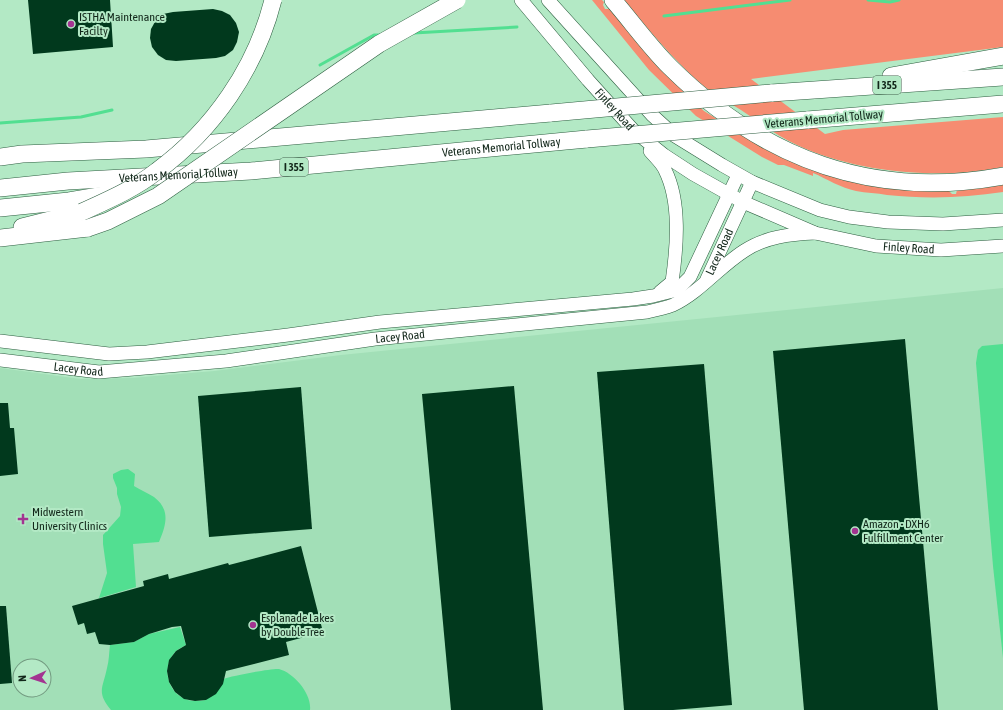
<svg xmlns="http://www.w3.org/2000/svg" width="1003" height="710" viewBox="0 0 1003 710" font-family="'Asap Condensed',sans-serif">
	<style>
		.built { fill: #a2dfb7; fill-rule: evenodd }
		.green { fill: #f68c71 }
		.water { fill: #52df91 }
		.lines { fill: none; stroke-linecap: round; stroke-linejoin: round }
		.stream { stroke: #52df91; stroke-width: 3 }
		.building { fill: #01391d }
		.secondary-casing { stroke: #2d5e40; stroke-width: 14 }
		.motorway-casing { stroke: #2d5e40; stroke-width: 18 }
		.secondary { stroke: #fff; stroke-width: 13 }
		.motorway { stroke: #fff; stroke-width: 17 }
		.motorway-bridge-casing { stroke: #2d5e40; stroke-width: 18; stroke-linecap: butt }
		.motorway-bridge { stroke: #fff; stroke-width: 17 }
		.poi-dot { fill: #a33491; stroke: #b3e9c5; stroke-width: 1.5 }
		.labels { text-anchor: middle; stroke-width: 4; stroke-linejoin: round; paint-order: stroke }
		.shield { fill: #b3e9c5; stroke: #42614d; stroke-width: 1 }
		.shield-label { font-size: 11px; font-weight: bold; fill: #12271a }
		.poi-label { font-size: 12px; fill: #12271a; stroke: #b3e9c5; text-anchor: start }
		.street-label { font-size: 12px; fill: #12271a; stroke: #b3e9c5 }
	</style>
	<rect width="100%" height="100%" fill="#b3e9c5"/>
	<path class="built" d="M1003 288V710H0V368L81 379 131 378 214 371 341 355ZM20 666H44V690H20Z"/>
	<g class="green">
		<path d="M592 0H602L604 2 603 5 605 9H610L674 82 704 111 767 150 795 162 906 189 949 191 952 194H956L957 190 1003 185V192C964 198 926 199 887 195 877 193 866 193 856 191 841 188 827 179 813 173V176L784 165H778L762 157 696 116 649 70Z"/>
		<path d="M624 0H1003V47L751 79 825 134 843 130 1003 117V167C938 180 858 173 797 145 777 136 759 122 741 110 727 101 712 93 700 83 672 58 648 29 624 0Z"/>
	</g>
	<g class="water">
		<polygon points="1003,344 1003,658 993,566 976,363 978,350 982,346"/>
		<path d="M128 469 135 474 134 486C140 490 148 493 154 497 171 510 166 525 159 542L133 544 136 587 99 598 107 573 103 544V535L120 516 121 507 117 494V488L113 478V474L121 470Z"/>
		<path d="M180 627 186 645C182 647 178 649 175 652 162 666 166 691 185 699 192 702 199 701 206 700 211 695 219 682 224 679 230 676 273 668 279 669 294 673 312 694 310 710H111C96 692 103 688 107 668 109 661 109 653 110 645L134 642 149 634Z"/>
	</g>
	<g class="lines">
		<g class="stream">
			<polyline points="868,0 890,2 899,0"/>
			<polyline points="664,16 790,0"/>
			<polyline points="414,33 517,27"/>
			<polyline points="320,65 374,35 380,35"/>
			<polyline points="0,123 81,117 112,110"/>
		</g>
	</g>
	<g class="building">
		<polygon points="28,0 110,0 113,47 33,54"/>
		<polygon points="213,9 222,11 230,15 236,23 239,32 237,42 233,50 225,56 216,58 176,61 166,60 158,55 152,47 150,38 151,29 156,20 163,14 173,12"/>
		<polygon points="905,339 938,710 804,710 773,351"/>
		<polygon points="704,364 732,705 673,710 624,710 597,372"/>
		<polygon points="514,386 543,710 451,710 422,394"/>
		<polygon points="301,387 312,529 209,537 198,396"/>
		<polygon points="0,403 8,403 10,428 14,428 18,474 0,476"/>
		<polygon points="301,546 323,632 286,642 289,655 226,671 223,684 216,694 206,700 195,701 184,699 175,692 169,682 167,671 169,660 176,651 186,645 181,626 172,627 149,634 134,642 110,645 99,644 95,632 87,634 84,623 78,625 72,606 144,586 143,581 168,574 169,579 228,563 229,565"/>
		<polygon points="0,606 6,606 12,683 0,684"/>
	</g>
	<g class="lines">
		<g class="secondary-casing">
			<g id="secondary">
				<path id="s1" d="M521 0 588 80 634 131 664 155 693 174 743 202 815 233 876 246 941 250 1003 246"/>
				<polyline points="548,0 652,115 675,136 722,165 752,182 820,210 849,217 888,222 943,224 1003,220"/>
				<path d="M650 151C655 157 662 163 665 170 681 202 677 247 672 282L660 292"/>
				<path id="s2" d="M707 279 752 182"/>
				<polyline points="0,341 109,354 147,352 288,335 380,322 633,299 653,296 677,290 690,277 738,175"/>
				<path id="s3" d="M0 360 99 372 226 361 375 339 647 312C656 310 665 308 673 305 700 292 719 267 744 251 765 237 790 234 815 233"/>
			</g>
		</g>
		<g class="motorway-casing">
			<g id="motorway">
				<path d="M613 0C632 22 649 46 670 67 763 159 872 200 1003 176"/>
				<polyline points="891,76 1003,56"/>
				<polyline points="771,93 1003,77"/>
				<polyline points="807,120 1003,104"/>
				<polyline points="0,157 22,154 146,149 551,113"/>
				<path id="s4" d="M0 188 68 181 251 171 587 139"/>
				<polyline points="0,208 69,201 117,193"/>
				<polyline points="22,227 82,212"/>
				<polyline points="0,238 88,228"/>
			</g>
		</g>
		<use href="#secondary" class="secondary"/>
		<use href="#motorway" class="motorway"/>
		<g class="motorway-bridge-casing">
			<g id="motorway-bridge">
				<polyline points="551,113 771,93"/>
				<polyline points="587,139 807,120"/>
				<path d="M82 212C108 200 134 189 157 171 213 130 256 68 273 0"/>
				<polyline points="88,228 108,221 158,196 379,44 457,0"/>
			</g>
		</g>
		<use href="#motorway-bridge" class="motorway-bridge"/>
	</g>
	<g class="poi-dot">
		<circle cx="71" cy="24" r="4"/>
		<path d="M21 513h4v4h4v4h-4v4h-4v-4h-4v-4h4z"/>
		<circle cx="855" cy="531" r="4"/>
		<circle cx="253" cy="625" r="4"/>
	</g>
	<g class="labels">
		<g class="shield">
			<rect x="873" y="76" width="28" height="18" rx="3"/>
			<rect x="280" y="158" width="28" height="18" rx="3"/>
		</g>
		<g class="shield-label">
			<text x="887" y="89">I 355</text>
			<text x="294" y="171">I 355</text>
		</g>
		<g class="poi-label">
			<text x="79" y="21">ISTHA Maintenance<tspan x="79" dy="14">Facilty</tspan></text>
			<text x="32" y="516">Midwestern<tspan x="32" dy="14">University Clinics</tspan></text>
			<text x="863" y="528">Amazon - DXH6<tspan x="863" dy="14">Fulfillment Center</tspan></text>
			<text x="261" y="622">Esplanade Lakes<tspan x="261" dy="14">by DoubleTree</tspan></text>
		</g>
		<g class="street-label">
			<text dy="4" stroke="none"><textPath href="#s1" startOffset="144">Finley Road</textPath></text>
			<text transform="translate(824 119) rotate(-5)" y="4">Veterans Memorial Tollway</text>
			<text dy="4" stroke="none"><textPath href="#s4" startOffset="503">Veterans Memorial Tollway</textPath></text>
			<text dy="4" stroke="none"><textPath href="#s4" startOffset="179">Veterans Memorial Tollway</textPath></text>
			<text dy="4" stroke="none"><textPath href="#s1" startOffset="477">Finley Road</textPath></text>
			<text dy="4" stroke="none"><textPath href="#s2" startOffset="30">Lacey Road</textPath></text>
			<text dy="4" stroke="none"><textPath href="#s3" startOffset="403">Lacey Road</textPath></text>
			<text dy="4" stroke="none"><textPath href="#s3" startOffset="79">Lacey Road</textPath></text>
		</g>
	</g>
	<g transform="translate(32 678) rotate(267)"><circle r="19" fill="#b3e9c5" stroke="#739b81"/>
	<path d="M0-3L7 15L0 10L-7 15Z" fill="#a33491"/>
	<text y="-6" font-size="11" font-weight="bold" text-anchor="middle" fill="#12271a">N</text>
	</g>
</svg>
